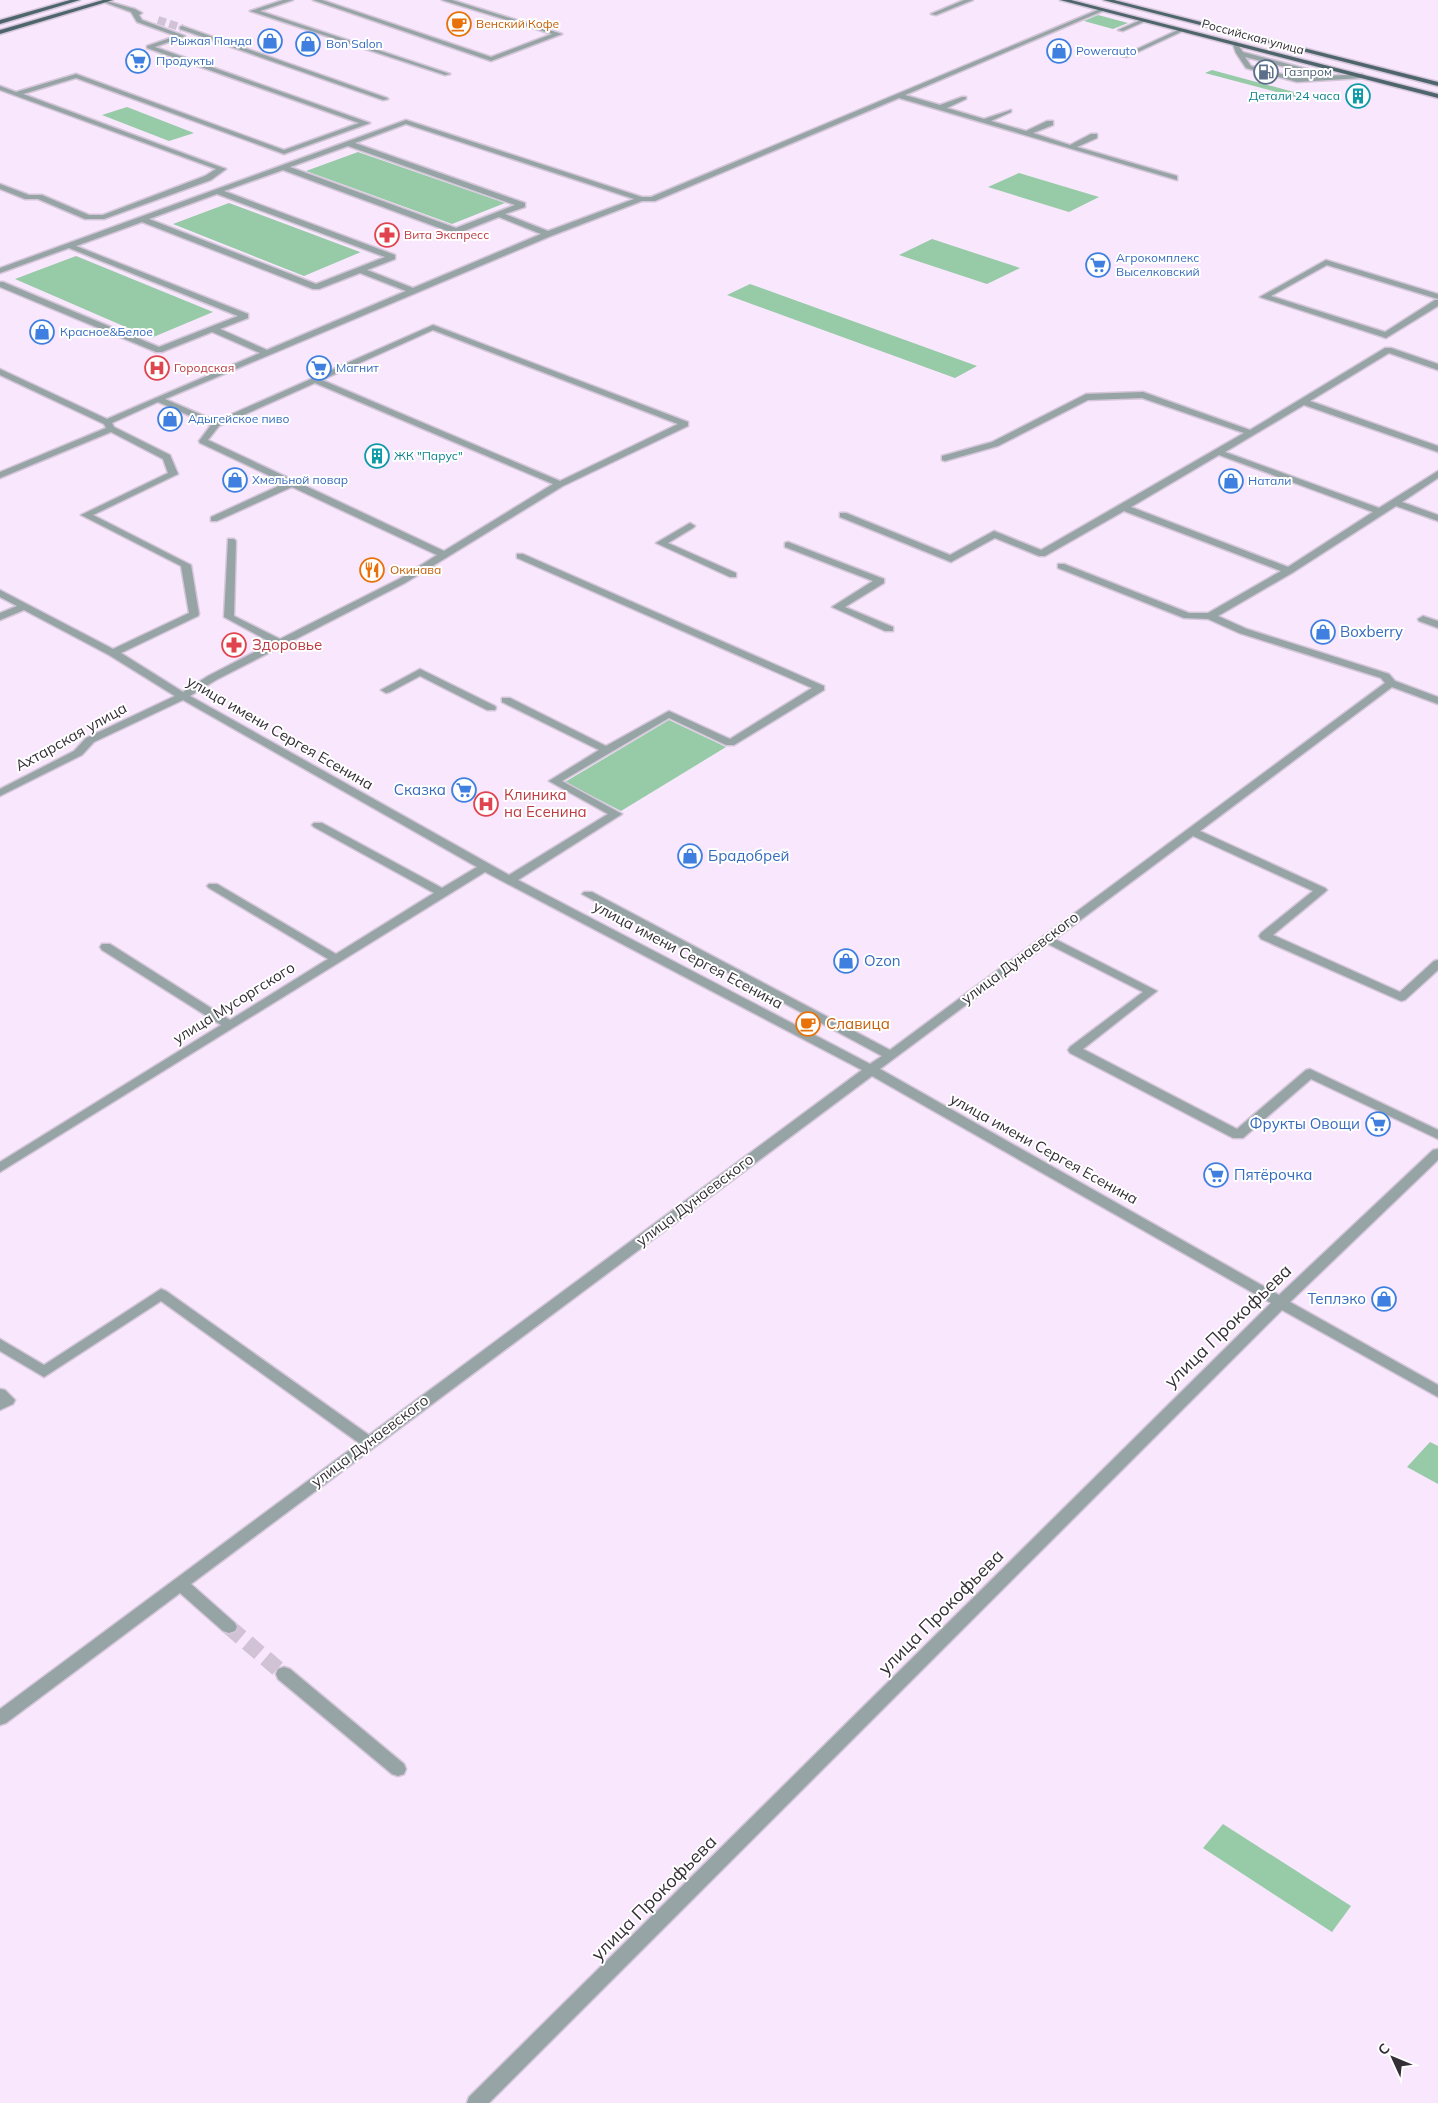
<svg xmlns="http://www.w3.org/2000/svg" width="1438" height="2103" viewBox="0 0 1438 2103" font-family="Mulish,sans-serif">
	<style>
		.green { fill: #97caa7 }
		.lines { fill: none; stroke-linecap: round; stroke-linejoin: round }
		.minor-tunnel-far1 { stroke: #d1c2d5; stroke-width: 8; stroke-dasharray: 8 4; stroke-linecap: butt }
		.minor-tunnel { stroke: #d1c2d5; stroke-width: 16; stroke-dasharray: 16 8; stroke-linecap: butt }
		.minor-casing { stroke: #d5c6d9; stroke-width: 3 }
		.major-casing { stroke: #d5c6d9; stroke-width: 3 }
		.minor { fill: #96a4a6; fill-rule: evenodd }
		.major { fill: #4e666b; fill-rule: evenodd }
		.labels { text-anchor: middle; stroke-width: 4; stroke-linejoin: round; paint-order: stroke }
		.far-food-label { font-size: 12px; fill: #c56008; stroke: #fff; text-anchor: start }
		.far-street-label { font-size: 12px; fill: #342e36; stroke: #fff }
		.far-shop-label { font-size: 12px; fill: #366cbe; stroke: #fff; text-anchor: start }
		.far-service-label { font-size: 12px; fill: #4e5e75; stroke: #fff; text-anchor: start }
		.far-culture-label { font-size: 12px; fill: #0d838f; stroke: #fff; text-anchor: end }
		.far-health-label { font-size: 12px; fill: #be3a42; stroke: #fff; text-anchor: start }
		.shop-label { font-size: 15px; fill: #366cbe; stroke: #fff; text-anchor: start }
		.health-label { font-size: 15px; fill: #be3a42; stroke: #fff; text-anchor: start }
		.street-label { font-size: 15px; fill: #342e36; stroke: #fff }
		.food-label { font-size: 15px; fill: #c56008; stroke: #fff; text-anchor: start }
		.near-street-label { font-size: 18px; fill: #342e36; stroke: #fff }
	</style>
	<rect width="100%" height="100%" fill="#f8e7fd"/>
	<g class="green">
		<polygon points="1098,15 1128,23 1113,29 1084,21"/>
		<polygon points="1212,70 1305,95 1299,98 1205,73"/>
		<polygon points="127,107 194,133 169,141 102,115"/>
		<polygon points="358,152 505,203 452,224 306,171"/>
		<polygon points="1019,173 1099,197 1069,212 988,187"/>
		<polygon points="229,203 360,252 361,252 304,276 173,224"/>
		<polygon points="932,239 1020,268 987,284 899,255"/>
		<polygon points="76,256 213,312 151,338 15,279"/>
		<polygon points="750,284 977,366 955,378 727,295"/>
		<polygon points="669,720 726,747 621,811 565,782"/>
		<polygon points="1430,1442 1438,1446 1438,1484 1407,1467"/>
		<polygon points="1223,1824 1351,1906 1332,1932 1203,1848"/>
	</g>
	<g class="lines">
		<polyline class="minor-tunnel-far1" points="158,20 182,28"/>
		<polyline class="minor-tunnel" points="229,1627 284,1674"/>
		<g class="minor-casing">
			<g id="minor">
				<polygon points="103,0 135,9 142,13 139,15 142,20 185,36 155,47 370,123 284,154 76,78 23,94 226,169 211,180 104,219 85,219 38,199 25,199 0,189 0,184 29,195 42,195 89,215 103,215 205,176 216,169 0,90 0,86 16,92 76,74 284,150 359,123 147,48 147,46 176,36 137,22 131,12 104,2"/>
				<polygon points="283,0 293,0 260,11 450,74 445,75 250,11"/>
				<polygon points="313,0 322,0 491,57 552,34 442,0 452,0 562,34 491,61"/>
				<polygon points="964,0 973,0 936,15 931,14"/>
				<path d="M1100 9 1105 10 905 95 940 105 962 97H966V99L947 108 984 119 1011 110V112L991 121 1026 131 1047 121H1053V125L1033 133 1070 145 1091 134H1097V138L1077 147 1177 176V180L899 98 655 201H642L551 236 165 399 216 421 433 325 688 422V426L563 486 405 583 216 680 190 696 509 875 608 814 549 781 599 750 502 702V698H510L606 746 669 711 730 739 812 688 517 558V554H523L824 686V690L734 745H726L669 718 562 781 622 814 518 880 870 1064 882 1056 582 894 584 892H592L890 1050 1385 683 1381 678 1239 633 1208 619 1184 618 1058 568V564H1064L1189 613H1208L1281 571 1124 511 1045 556H1039L995 538 951 562 840 517V513H846L950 555 994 531 1041 550 1244 433 1142 398 1088 400 998 446 945 461 942 460V456L992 442 1086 394 1143 392 1250 430 1385 348H1391L1438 364V370L1389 353 1310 401 1438 446V452L1304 405 1225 452 1379 508 1438 471V478L1402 502 1438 515V521L1396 506 1292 573 1218 616 1247 629 1389 674 1395 681 1438 697V704L1392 687 1200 831 1325 888 1327 890 1325 892 1273 935 1400 992 1434 961 1438 960V970L1405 1000 1401 1001 1261 939 1259 936 1261 933 1313 891 1193 836 1055 939 1157 991 1083 1049 1237 1129 1306 1070 1310 1069 1438 1130V1139L1311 1079 1243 1138H1233L1070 1053 1068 1050 1070 1047 1143 992 1048 944 880 1069 1279 1295 1433 1150 1438 1149V1160L1290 1302 1438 1385V1397L1282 1310 489 2103H467L469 2097 1271 1303 872 1076 191 1584 235 1623 237 1627 235 1631 229 1633 223 1631 180 1593 6 1723 0 1725V1709L359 1443 161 1301 44 1377 0 1351V1339L44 1365 161 1289 166 1291 369 1435 862 1070 485 872 0 1172V1162L221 1025 102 950 100 947 102 944H110L230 1020 328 959 209 888 207 886 209 884H217L336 954 434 893 314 827 312 825 314 823H322L442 888 477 867 183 700 94 742 82 755 0 796V789L74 751 86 738 175 696 109 655 24 610 0 620V613L17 606 0 597V590L113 649 189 613 181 566 81 515 168 473 163 459 111 432 0 478V472L106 428 104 424 0 375V369L107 419 260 353 212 332 162 352H156L0 287V282H3L159 347 238 316 69 248 0 273V268L406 120 642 197H651ZM406 124 634 199 548 231 505 214 525 207V203L355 143ZM348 146 515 205 456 228 290 167ZM283 170 453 233H459L499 217 541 234 413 288 367 270 395 259V255L224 191ZM217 194 385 257 316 284 149 219ZM142 222 313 289H319L360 273 406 291 267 350 220 329 248 318V314L76 246ZM433 330 678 424 560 481 322 380ZM315 383 553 484 444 551 208 440 219 426ZM158 402 211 425 199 441 200 443 285 483 211 517V521H217L292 487 437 555 399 579 280 639 234 616 236 541 234 539H228L224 617 272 643 208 676 183 692 121 653 198 616 199 614 191 565 93 515 178 474 170 455 114 427 112 423ZM1219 455 1373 512 1288 567 1131 507Z"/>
				<polygon points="1143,19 1148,20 1123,31 1118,30"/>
				<polygon points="182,26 387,98 388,99 383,100 180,29 180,27"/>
				<polygon points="1180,29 1185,30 1127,57 1122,56"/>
				<path d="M1232 42H1236L1243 52 1326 74 1327 76 1362 74 1365 76 1362 78 1297 82 1246 68 1236 53ZM1245 57 1322 76 1297 78 1251 66Z"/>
				<polygon points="1326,260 1438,294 1438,299 1327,265 1271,296 1385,332 1435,300 1438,300 1438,306 1386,338 1260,297"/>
				<polygon points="690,523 695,526 693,528 668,543 736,573 736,577 730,577 656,543"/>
				<polygon points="788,542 884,579 884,583 845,607 893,627 893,631 885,631 832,607 873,581 785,547 785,543"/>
				<polygon points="1423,616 1438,621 1438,628 1419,621 1418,619"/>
				<polygon points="420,669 495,706 496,708 495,710 487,710 420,676 390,692 386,693 381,690"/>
				<polygon points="0,1389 5,1390 15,1400 13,1404 0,1410"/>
				<polygon points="284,1667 290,1669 404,1764 406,1769 404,1774 398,1776 392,1774 278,1679 276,1674 278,1669"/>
			</g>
		</g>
		<g class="major-casing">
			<g id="major">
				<polygon points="70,0 80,0 0,24 0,20"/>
				<polygon points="103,0 113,0 0,34 0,30"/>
				<polygon points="1060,0 1071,0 1438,94 1438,98"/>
				<polygon points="1103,0 1114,0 1438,82 1438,86"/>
			</g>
		</g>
		<use href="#minor" class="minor"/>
		<use href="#major" class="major"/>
	</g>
	<defs>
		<g id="cafe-ring" transform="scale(1.25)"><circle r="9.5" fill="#fff" stroke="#e8710a" stroke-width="1.5"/><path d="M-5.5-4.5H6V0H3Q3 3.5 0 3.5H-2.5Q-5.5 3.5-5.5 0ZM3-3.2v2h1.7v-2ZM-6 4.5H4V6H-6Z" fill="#e8710a"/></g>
		<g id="shop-ring" transform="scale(1.25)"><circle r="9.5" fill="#fff" stroke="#3f7fe0" stroke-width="1.5"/><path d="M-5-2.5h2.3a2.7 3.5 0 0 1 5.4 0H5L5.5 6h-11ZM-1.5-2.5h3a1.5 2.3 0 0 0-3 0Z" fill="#3f7fe0"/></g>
		<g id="supermarket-ring" transform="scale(1.25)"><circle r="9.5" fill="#fff" stroke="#3f7fe0" stroke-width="1.5"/><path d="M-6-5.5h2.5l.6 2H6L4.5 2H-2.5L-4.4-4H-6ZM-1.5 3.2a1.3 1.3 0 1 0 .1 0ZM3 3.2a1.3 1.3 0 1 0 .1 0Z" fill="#3f7fe0"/></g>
		<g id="fuel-ring" transform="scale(1.25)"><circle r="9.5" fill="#fff" stroke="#5c6f8a" stroke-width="1.5"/><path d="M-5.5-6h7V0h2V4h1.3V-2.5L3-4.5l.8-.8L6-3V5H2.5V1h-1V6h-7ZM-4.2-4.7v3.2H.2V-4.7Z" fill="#5c6f8a"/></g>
		<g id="building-ring" transform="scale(1.25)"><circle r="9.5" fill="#fff" stroke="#0f9aa8" stroke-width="1.5"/><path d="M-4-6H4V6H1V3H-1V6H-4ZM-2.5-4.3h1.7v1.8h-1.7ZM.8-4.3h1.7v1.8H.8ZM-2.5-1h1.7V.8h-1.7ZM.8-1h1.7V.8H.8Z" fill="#0f9aa8"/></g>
		<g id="pharmacy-ring" transform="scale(1.25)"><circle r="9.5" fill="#fff" stroke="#e0444e" stroke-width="1.5"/><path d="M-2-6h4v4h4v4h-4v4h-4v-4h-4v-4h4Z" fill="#e0444e"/></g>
		<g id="hospital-ring" transform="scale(1.25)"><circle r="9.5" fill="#fff" stroke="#e0444e" stroke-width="1.5"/><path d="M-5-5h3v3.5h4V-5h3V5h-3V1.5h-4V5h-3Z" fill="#e0444e"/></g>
		<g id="restaurant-ring" transform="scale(1.25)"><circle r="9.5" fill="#fff" stroke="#e8710a" stroke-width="1.5"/><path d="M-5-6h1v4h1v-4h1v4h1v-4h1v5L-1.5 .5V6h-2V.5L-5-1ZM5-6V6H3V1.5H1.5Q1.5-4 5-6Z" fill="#e8710a"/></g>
	</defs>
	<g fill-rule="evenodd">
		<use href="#cafe-ring" x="459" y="24"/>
		<use href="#shop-ring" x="270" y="41"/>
		<use href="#shop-ring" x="308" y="44"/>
		<use href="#shop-ring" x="1059" y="51"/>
		<use href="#supermarket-ring" x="138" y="61"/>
		<use href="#fuel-ring" x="1266" y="72"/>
		<use href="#building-ring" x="1358" y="96"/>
		<use href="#pharmacy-ring" x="387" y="235"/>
		<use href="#supermarket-ring" x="1098" y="265"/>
		<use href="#shop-ring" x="42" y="332"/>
		<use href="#hospital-ring" x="157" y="368"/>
		<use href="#supermarket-ring" x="319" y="368"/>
		<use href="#shop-ring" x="170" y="419"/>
		<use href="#building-ring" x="377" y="456"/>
		<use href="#shop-ring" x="235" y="480"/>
		<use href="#shop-ring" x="1231" y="481"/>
		<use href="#restaurant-ring" x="372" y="570"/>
		<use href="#shop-ring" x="1323" y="632"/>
		<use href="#pharmacy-ring" x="234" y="645"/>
		<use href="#supermarket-ring" x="464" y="790"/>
		<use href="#hospital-ring" x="486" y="804"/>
		<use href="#shop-ring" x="690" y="856"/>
		<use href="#shop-ring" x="846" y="961"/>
		<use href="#cafe-ring" x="808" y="1024"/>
		<use href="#supermarket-ring" x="1378" y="1124"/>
		<use href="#supermarket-ring" x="1216" y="1175"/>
		<use href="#shop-ring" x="1384" y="1299"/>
	</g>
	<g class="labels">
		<g class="far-food-label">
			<text x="476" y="28">Венский Кофе</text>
			<text x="390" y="574">Окинава</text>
		</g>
		<g class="far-street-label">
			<text transform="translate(1253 37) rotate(15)" y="4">Российская улица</text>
		</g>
		<g class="far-shop-label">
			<text x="252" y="45" text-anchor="end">Рыжая Панда</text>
			<text x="326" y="48">Bon Salon</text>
			<text x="1076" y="55">Powerauto</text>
			<text x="156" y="65">Продукты</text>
			<text x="1116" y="262">Агрокомплекс<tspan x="1116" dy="14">Выселковский</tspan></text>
			<text x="60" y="336">Красное&amp;Белое</text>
			<text x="336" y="372">Магнит</text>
			<text x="188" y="423">Адыгейское пиво</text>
			<text x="252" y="484">Хмельной повар</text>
			<text x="1248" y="485">Натали</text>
		</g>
		<g class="far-service-label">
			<text x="1284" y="76">Газпром</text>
		</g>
		<g class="far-culture-label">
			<text x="1340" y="100">Детали 24 часа</text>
			<text x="394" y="460" text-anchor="start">ЖК "Парус"</text>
		</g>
		<g class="far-health-label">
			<text x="404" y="239">Вита Экспресс</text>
			<text x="174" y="372">Городская</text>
		</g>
		<g class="shop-label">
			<text x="1340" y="637">Boxberry</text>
			<text x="446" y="795" text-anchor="end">Сказка</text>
			<text x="708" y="861">Брадобрей</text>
			<text x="864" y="966">Ozon</text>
			<text x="1360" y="1129" text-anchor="end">Фрукты Овощи</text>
			<text x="1234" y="1180">Пятёрочка</text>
			<text x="1366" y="1304" text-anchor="end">Теплэко</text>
		</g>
		<g class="health-label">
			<text x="252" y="650">Здоровье</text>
			<text x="504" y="800">Клиника<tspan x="504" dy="17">на Есенина</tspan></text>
		</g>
		<g class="street-label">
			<text transform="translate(280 733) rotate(30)" y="5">улица имени Сергея Есенина</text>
			<text transform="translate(71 737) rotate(-29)" y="5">Ахтарская улица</text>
			<text transform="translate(688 955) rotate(28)" y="5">улица имени Сергея Есенина</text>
			<text transform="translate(1020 958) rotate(-37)" y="5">улица Дунаевского</text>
			<text transform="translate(234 1003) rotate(-32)" y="5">улица Мусоргского</text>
			<text transform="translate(1044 1149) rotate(29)" y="5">улица имени Сергея Есенина</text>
			<text transform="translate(695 1200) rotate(-37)" y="5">улица Дунаевского</text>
			<text transform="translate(370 1441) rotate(-37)" y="5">улица Дунаевского</text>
		</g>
		<g class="food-label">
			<text x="826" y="1029">Славица</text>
		</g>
		<g class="near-street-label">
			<text transform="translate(1228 1326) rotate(-44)" y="6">улица Прокофьева</text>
			<text transform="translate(941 1612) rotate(-45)" y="6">улица Прокофьева</text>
			<text transform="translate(654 1898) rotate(-45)" y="6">улица Прокофьева</text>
		</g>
	</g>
	<g transform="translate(1393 2058) rotate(314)" stroke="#ffffff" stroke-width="4" paint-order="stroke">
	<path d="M0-4L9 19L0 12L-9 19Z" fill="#342e36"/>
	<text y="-8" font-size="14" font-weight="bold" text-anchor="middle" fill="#342e36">С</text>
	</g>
</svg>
